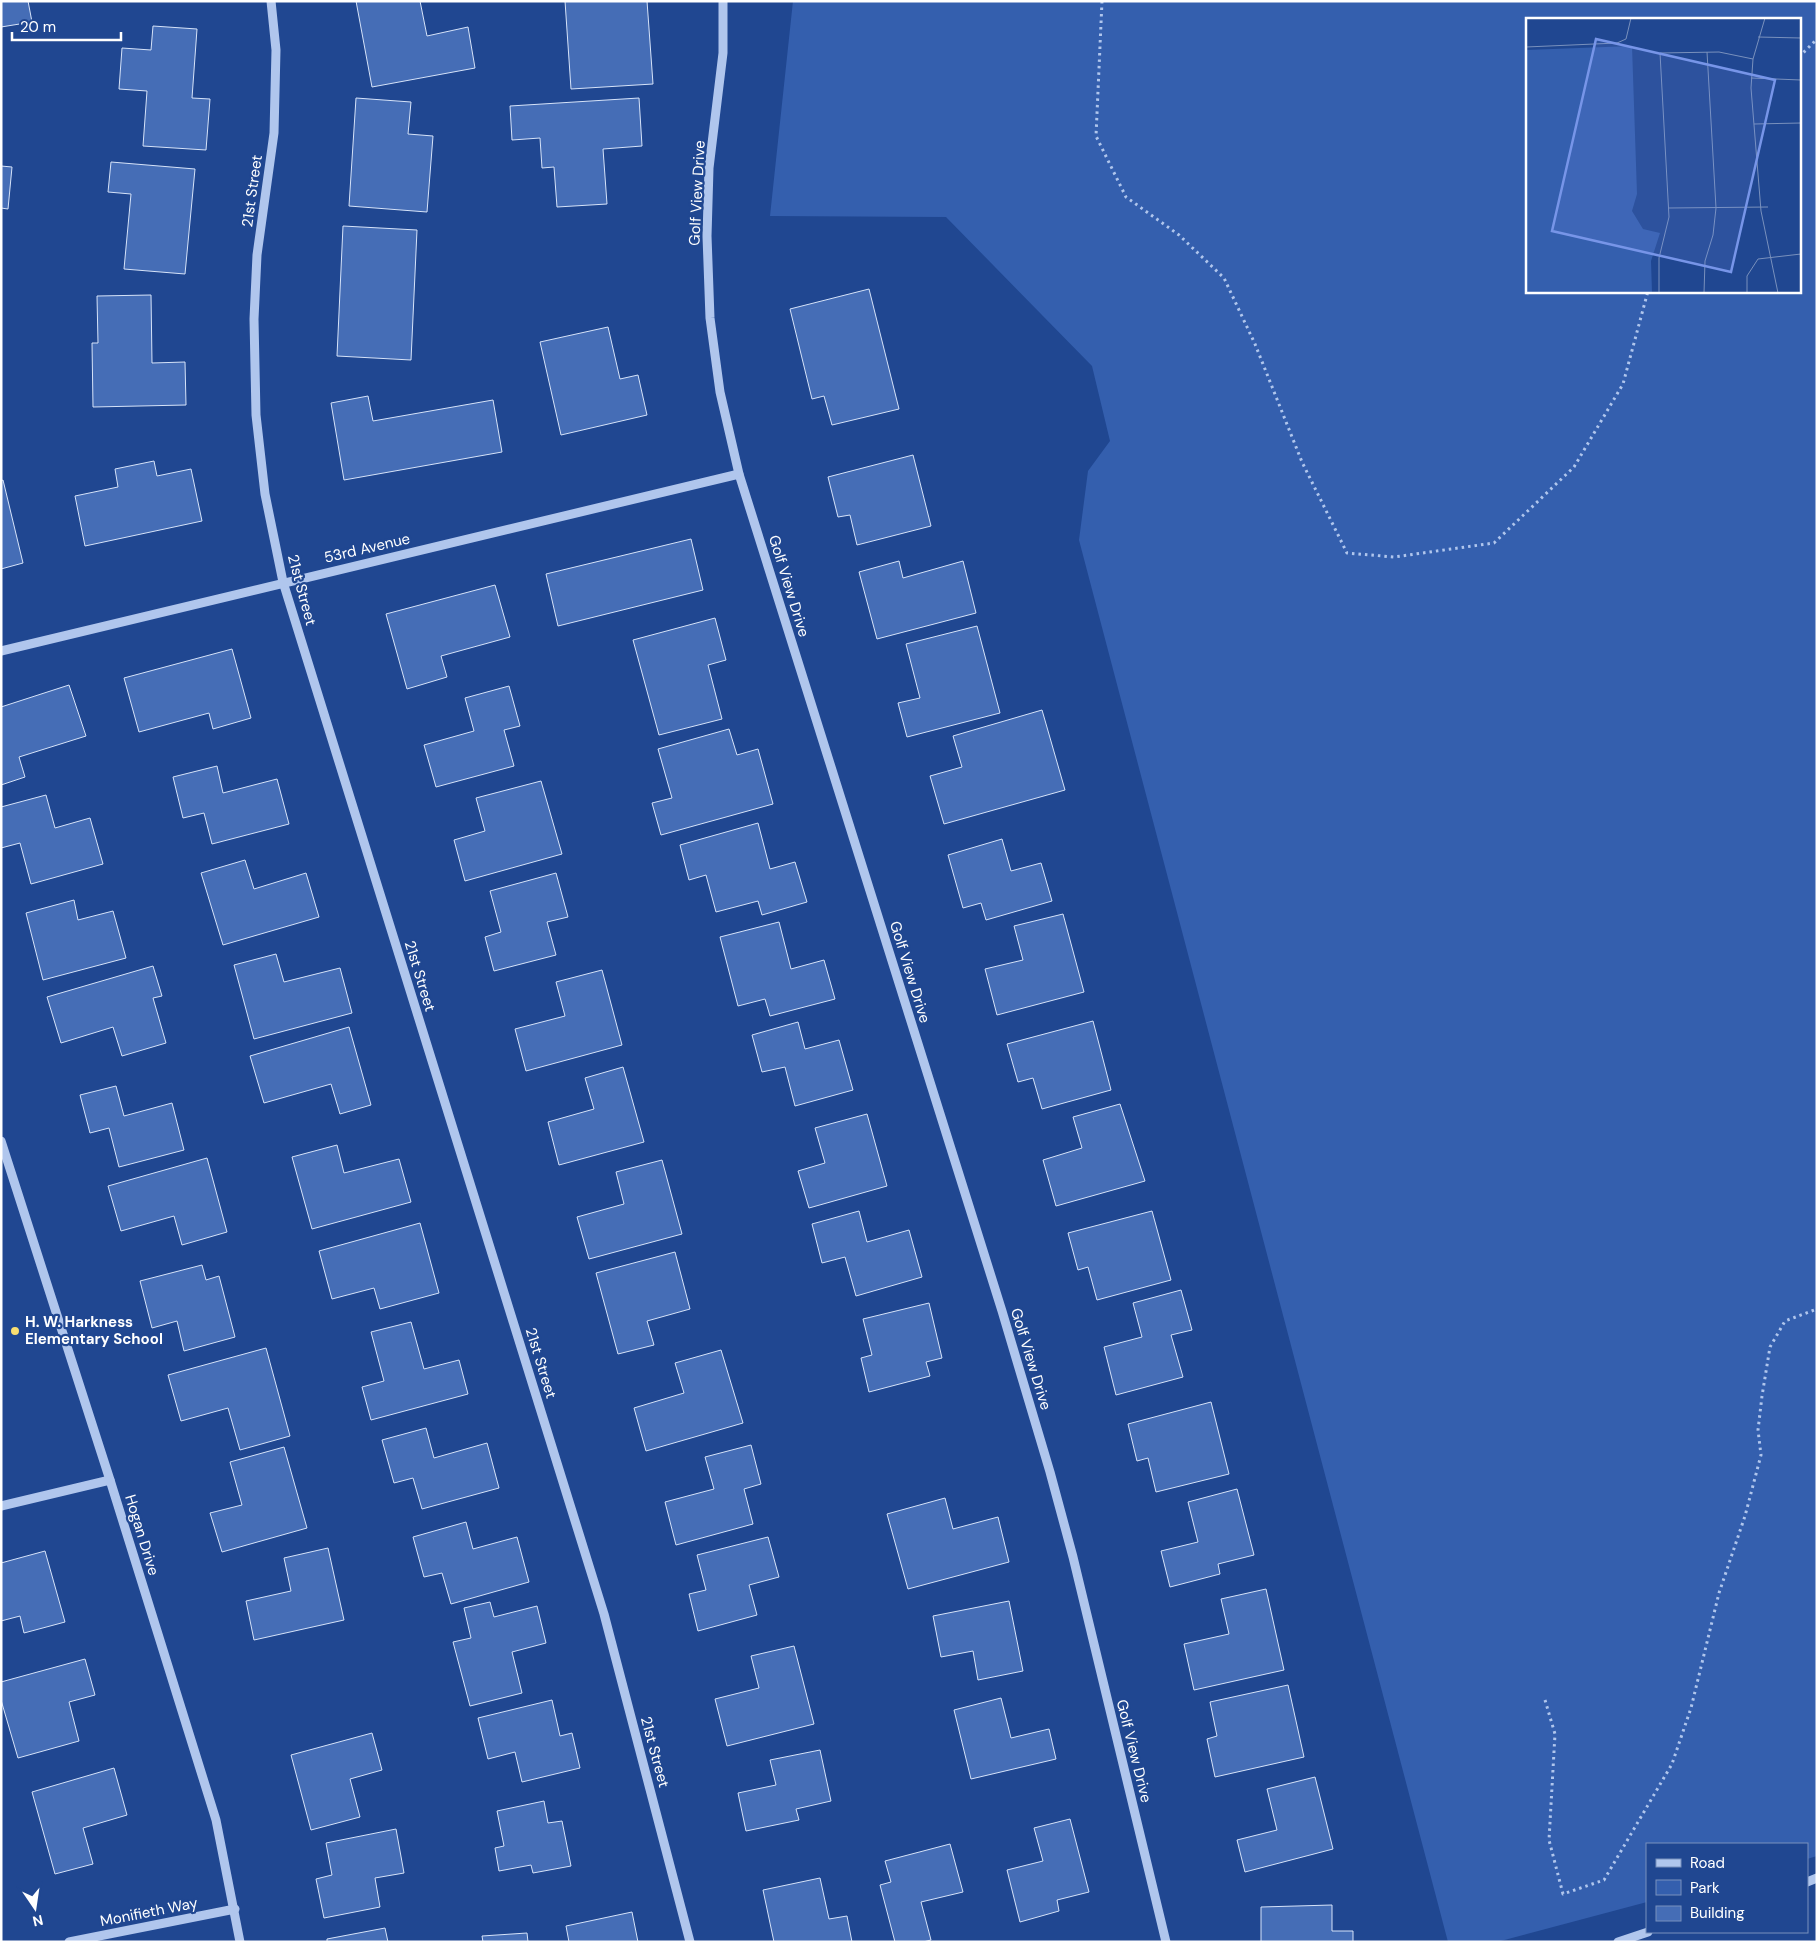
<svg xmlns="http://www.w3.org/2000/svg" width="1818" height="1943" viewBox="0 0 1818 1943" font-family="'DM Sans',sans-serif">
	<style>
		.green { fill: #345fae; fill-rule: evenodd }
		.building { fill: #456db6; stroke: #d6e3f9 }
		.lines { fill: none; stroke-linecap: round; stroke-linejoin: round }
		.path { stroke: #b0c6ed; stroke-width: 3; stroke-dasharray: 2.5 4; stroke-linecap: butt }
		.minor { stroke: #b0c6ed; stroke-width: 9 }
		.poi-dot { fill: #fadf71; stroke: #204791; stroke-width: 2 }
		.labels { text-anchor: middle; stroke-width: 4.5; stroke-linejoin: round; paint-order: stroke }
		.street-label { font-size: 15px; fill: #fff; stroke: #204791 }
		.poi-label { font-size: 15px; font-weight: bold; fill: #fff; stroke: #204791; text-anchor: start }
		.inset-road { fill: none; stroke: #7991bd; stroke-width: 1 }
		.view { fill: #7795e8; fill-opacity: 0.15; stroke: #7795e8; stroke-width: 2.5 }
		.inset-edge { fill: none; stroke: #fff; stroke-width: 2.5 }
	</style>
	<rect width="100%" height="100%" fill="#204791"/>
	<path class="green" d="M793 1H1817V1856L1807 1859V1844H1647V1902L1497 1942H1448L1079 540 1088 471 1110 441 1092 366 946 217 770 216ZM1527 19H1799V291H1527Z"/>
	<g class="building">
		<polygon points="1,1 28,1 32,22 1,27"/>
		<polygon points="356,1 420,1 427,36 468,27 475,68 372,87"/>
		<polygon points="565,1 647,1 653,84 571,89"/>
		<polygon points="153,26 197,29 192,98 210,99 206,150 143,146 147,91 119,89 122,48 151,50"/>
		<polygon points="356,98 411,102 408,134 433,136 427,212 349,206"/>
		<polygon points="639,98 642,146 603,149 607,204 557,207 554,167 542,168 540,138 512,140 510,106"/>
		<polygon points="111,162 195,169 185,274 124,269 131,194 108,192"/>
		<polygon points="1,166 12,167 8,209 1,208"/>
		<polygon points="343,226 417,230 411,360 337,356"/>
		<polygon points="869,289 899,409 832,425 824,396 812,399 790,309"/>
		<polygon points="151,295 152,363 185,362 186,405 93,407 92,343 98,343 97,296"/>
		<polygon points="608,327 620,379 638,375 647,415 561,435 540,342"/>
		<polygon points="368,396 373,421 493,400 502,452 344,480 331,403"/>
		<polygon points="913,455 931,526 857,545 850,515 838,517 828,477"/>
		<polygon points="154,461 157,476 191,469 202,521 85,546 75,496 118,487 115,469"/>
		<polygon points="3,480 23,563 1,569 1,481"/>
		<polygon points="691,539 703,590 558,626 546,574"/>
		<polygon points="899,561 903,578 963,561 976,613 877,639 859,572"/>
		<polygon points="495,585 510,637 441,656 447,677 407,689 386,614"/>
		<polygon points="715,618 726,660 708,665 722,719 659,735 633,640"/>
		<polygon points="977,626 1000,713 907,737 898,703 920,698 906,644"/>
		<polygon points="232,649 251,718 213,729 209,713 139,732 124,678"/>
		<polygon points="69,685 86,736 19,757 25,777 1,785 1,707"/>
		<polygon points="509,686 520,726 504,730 514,766 436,787 424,745 474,731 465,698"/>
		<polygon points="1042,710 1065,790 944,824 930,776 962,767 953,736"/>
		<polygon points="729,729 737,755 758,749 773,804 661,835 652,803 672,798 658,749"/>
		<polygon points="217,766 223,793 277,779 289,824 212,844 204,813 183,818 173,777"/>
		<polygon points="541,781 562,854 465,881 454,840 485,831 476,798"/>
		<polygon points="46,795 55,828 90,818 103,864 31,884 20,843 1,848 1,807"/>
		<polygon points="758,823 770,869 795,862 807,902 762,915 758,901 716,912 706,875 689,880 680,845"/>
		<polygon points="1002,839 1011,871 1041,863 1052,901 986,920 981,903 963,908 948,855"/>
		<polygon points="245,860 254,889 306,873 319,917 223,945 201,873"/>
		<polygon points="556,873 568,917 547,922 556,955 494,971 485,937 501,932 490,891"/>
		<polygon points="74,900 78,920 113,911 126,958 43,980 26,913"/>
		<polygon points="1063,914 1084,992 997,1015 985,969 1023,960 1014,926"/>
		<polygon points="779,922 791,969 824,960 835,999 770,1016 765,999 738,1006 720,937"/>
		<polygon points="276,954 284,982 340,968 352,1013 254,1039 234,965"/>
		<polygon points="153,966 162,996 153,998 166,1043 122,1056 113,1027 61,1043 47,997"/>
		<polygon points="602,970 622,1045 526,1071 515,1029 565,1016 556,982"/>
		<polygon points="1093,1021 1111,1090 1042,1109 1033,1078 1018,1082 1007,1044"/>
		<polygon points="798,1022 805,1049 839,1040 853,1090 795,1106 785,1067 762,1072 752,1035"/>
		<polygon points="349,1027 371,1105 340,1114 331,1084 264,1103 250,1056"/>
		<polygon points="623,1067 644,1142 559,1165 548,1122 594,1109 585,1078"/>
		<polygon points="116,1086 124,1116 172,1103 184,1150 119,1167 109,1128 90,1133 80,1095"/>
		<polygon points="1120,1104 1145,1181 1056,1206 1043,1160 1082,1148 1073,1117"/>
		<polygon points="867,1114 887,1186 809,1208 798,1171 825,1163 815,1128"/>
		<polygon points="337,1145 344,1173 399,1159 411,1202 312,1229 292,1157"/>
		<polygon points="207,1158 227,1232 182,1245 174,1216 121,1231 108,1186"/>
		<polygon points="662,1160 682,1234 589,1259 577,1217 624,1204 616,1172"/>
		<polygon points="859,1211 867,1242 909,1230 922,1277 856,1296 845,1257 822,1263 812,1224"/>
		<polygon points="1152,1211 1171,1280 1097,1300 1088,1267 1078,1270 1068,1233"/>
		<polygon points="420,1223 439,1293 380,1309 374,1288 332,1299 319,1251"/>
		<polygon points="675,1252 690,1309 647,1321 654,1345 618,1354 596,1273"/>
		<polygon points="202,1265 206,1280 219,1276 235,1337 184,1351 177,1321 152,1328 140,1281"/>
		<polygon points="1181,1290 1192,1330 1171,1335 1183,1377 1116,1395 1104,1347 1142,1337 1133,1303"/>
		<polygon points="929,1303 942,1358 926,1362 930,1376 869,1392 861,1358 872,1355 863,1319"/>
		<polygon points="411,1322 424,1369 459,1360 468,1394 371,1420 362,1387 384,1381 371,1332"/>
		<polygon points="266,1348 290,1436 240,1450 228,1408 181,1421 168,1375"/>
		<polygon points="721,1350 743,1423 646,1451 634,1408 684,1393 675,1363"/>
		<polygon points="1211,1402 1229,1474 1156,1492 1148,1458 1137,1461 1128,1424"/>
		<polygon points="426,1428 434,1458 487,1443 499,1488 422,1509 413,1478 394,1483 382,1440"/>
		<polygon points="751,1445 761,1484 744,1489 753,1524 676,1545 665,1502 714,1489 705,1457"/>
		<polygon points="284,1447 307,1528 222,1552 210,1513 242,1505 230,1462"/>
		<polygon points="1237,1489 1254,1555 1218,1564 1220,1574 1170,1587 1161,1551 1198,1542 1188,1502"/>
		<polygon points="945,1498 953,1529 998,1517 1009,1562 908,1589 887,1514"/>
		<polygon points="466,1522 473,1549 517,1537 529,1582 451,1604 442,1573 424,1577 413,1537"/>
		<polygon points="768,1537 779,1577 749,1585 757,1615 698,1631 689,1594 706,1590 697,1555"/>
		<polygon points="328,1548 344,1620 254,1640 246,1601 291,1591 284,1558"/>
		<polygon points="45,1551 65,1622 24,1633 20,1616 1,1621 1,1563"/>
		<polygon points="1266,1589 1284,1670 1194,1690 1184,1644 1229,1634 1221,1599"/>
		<polygon points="1009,1601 1023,1671 978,1680 973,1651 941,1657 933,1616"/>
		<polygon points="490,1602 494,1617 537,1606 546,1643 512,1652 522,1693 470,1706 453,1642 471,1638 464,1608"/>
		<polygon points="794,1646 814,1724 727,1746 715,1699 759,1688 751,1656"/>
		<polygon points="85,1659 95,1695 69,1702 79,1741 18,1758 1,1700 1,1682"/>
		<polygon points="1288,1685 1304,1757 1215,1777 1207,1739 1217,1736 1210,1702"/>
		<polygon points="1001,1698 1011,1738 1049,1729 1056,1759 971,1779 954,1710"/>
		<polygon points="552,1700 560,1736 572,1733 580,1768 522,1782 515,1752 488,1759 478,1718"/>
		<polygon points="372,1733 382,1770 350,1779 360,1817 311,1830 291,1755"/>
		<polygon points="820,1750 831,1801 796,1809 799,1820 746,1831 738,1793 776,1785 770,1760"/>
		<polygon points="114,1768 127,1815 83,1828 93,1864 55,1874 32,1792"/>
		<polygon points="1315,1777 1333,1849 1245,1872 1237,1840 1277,1830 1267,1789"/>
		<polygon points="544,1801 548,1823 562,1821 571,1866 533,1873 531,1865 499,1871 495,1848 504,1846 497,1811"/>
		<polygon points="1070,1819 1089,1892 1057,1900 1059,1911 1020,1922 1007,1870 1043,1861 1034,1828"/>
		<polygon points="396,1829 404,1873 375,1878 380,1907 324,1918 316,1879 332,1875 326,1843"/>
		<polygon points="950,1844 963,1892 921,1902 931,1940 923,1942 895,1942 880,1885 891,1882 885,1861"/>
		<polygon points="820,1878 829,1919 847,1916 852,1942 774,1942 763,1890"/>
		<polygon points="1332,1905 1332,1931 1353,1931 1353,1942 1261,1942 1261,1907"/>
		<polygon points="632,1912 638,1942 569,1942 566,1926"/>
		<polygon points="385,1928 388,1942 327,1942 327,1939"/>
		<polygon points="527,1933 528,1942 483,1942 482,1936"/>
	</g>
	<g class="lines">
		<g class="path">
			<polyline points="1102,1 1096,136 1126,197 1179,235 1224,278 1255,344 1302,462 1347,553 1394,557 1494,543 1574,467 1623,384 1648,291"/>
			<polyline points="1799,57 1817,39"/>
			<polyline points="1545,1700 1555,1734 1549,1840 1563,1894 1604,1880 1672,1764 1691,1708 1719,1593 1745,1516 1761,1455 1758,1430 1762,1396 1770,1347 1785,1321 1817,1309"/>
		</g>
		<g class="minor">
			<polyline points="271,1 276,50 274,133 257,255 254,319 256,415 265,494 283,582 604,1614 690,1942"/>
			<polyline points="723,1 723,53 709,168 707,236 710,318 720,392 739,474 1002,1311 1050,1472 1073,1557 1166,1942"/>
			<polyline points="1,651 739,474"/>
			<polyline points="1,1141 110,1480 216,1820 240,1942"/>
			<polyline points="1,1506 110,1480"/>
			<polyline points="1807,1882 1817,1878"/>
			<polyline points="69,1942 235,1909"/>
			<polyline points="1618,1942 1648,1932"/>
		</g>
	</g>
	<circle class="poi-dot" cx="15" cy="1331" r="5"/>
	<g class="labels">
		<g class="street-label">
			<text transform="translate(252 191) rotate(-82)" y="5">21st Street</text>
			<text transform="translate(697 193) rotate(-87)" y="5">Golf View Drive</text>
			<text transform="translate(367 548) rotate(-13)" y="5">53rd Avenue</text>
			<text transform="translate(789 586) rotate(73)" y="5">Golf View Drive</text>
			<text transform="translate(302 590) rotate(75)" y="5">21st Street</text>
			<text transform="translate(910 972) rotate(73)" y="5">Golf View Drive</text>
			<text transform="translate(420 976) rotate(73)" y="5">21st Street</text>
			<text transform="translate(1031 1359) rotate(73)" y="5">Golf View Drive</text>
			<text transform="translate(541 1363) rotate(73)" y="5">21st Street</text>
			<text transform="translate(142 1535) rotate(73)" y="5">Hogan Drive</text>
			<text transform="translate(1134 1751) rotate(76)" y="5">Golf View Drive</text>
			<text transform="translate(655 1752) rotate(75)" y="5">21st Street</text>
			<text transform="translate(149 1912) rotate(-11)" y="5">Monifieth Way</text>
		</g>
		<g class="poi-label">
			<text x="25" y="1327">H. W. Harkness<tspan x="25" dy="17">Elementary School</tspan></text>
		</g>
	</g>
	<g transform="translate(1526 18)">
		<rect width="275" height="275" fill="#204791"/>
		<path d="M106 28 111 176 106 193 117 211 134 215 125 243 126 275H0V32Z" fill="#345fae"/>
		<path class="inset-road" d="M239 0 227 41 225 70 235 193 252 275M232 19 275 20M0 29 91 25 100 21 105 0M225 60 275 62M228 106 275 105M143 190 242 189M133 275V240L143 199 134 35 193 34 227 41M178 275 179 243 187 217 190 190 181 34M221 275V258L232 241 275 236"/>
		<path class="view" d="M70 21 249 62 205 254 26 213Z"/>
		<rect width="275" height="275" class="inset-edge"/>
	</g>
	<rect width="1818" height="1943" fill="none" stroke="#ffffff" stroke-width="5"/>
	<rect x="1646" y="1843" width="162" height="90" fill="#204791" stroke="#7991bd"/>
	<rect x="1656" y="1859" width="25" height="8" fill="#b0c6ed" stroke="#7991bd"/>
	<text x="1690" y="1868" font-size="15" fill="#ffffff">Road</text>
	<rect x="1656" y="1880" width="25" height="15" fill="#345fae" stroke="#7991bd"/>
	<text x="1690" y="1893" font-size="15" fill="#ffffff">Park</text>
	<rect x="1656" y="1906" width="25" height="15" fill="#456db6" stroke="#7991bd"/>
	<text x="1690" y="1918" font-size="15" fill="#ffffff">Building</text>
	<g transform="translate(35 1908) rotate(167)" stroke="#204791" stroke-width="4" paint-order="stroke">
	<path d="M0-4L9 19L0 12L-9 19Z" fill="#ffffff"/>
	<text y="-8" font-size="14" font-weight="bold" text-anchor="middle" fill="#ffffff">N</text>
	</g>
	<path d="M12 32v8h109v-8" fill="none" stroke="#ffffff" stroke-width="2.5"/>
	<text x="20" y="32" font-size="15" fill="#ffffff" stroke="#204791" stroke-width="4" paint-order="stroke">20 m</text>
</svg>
